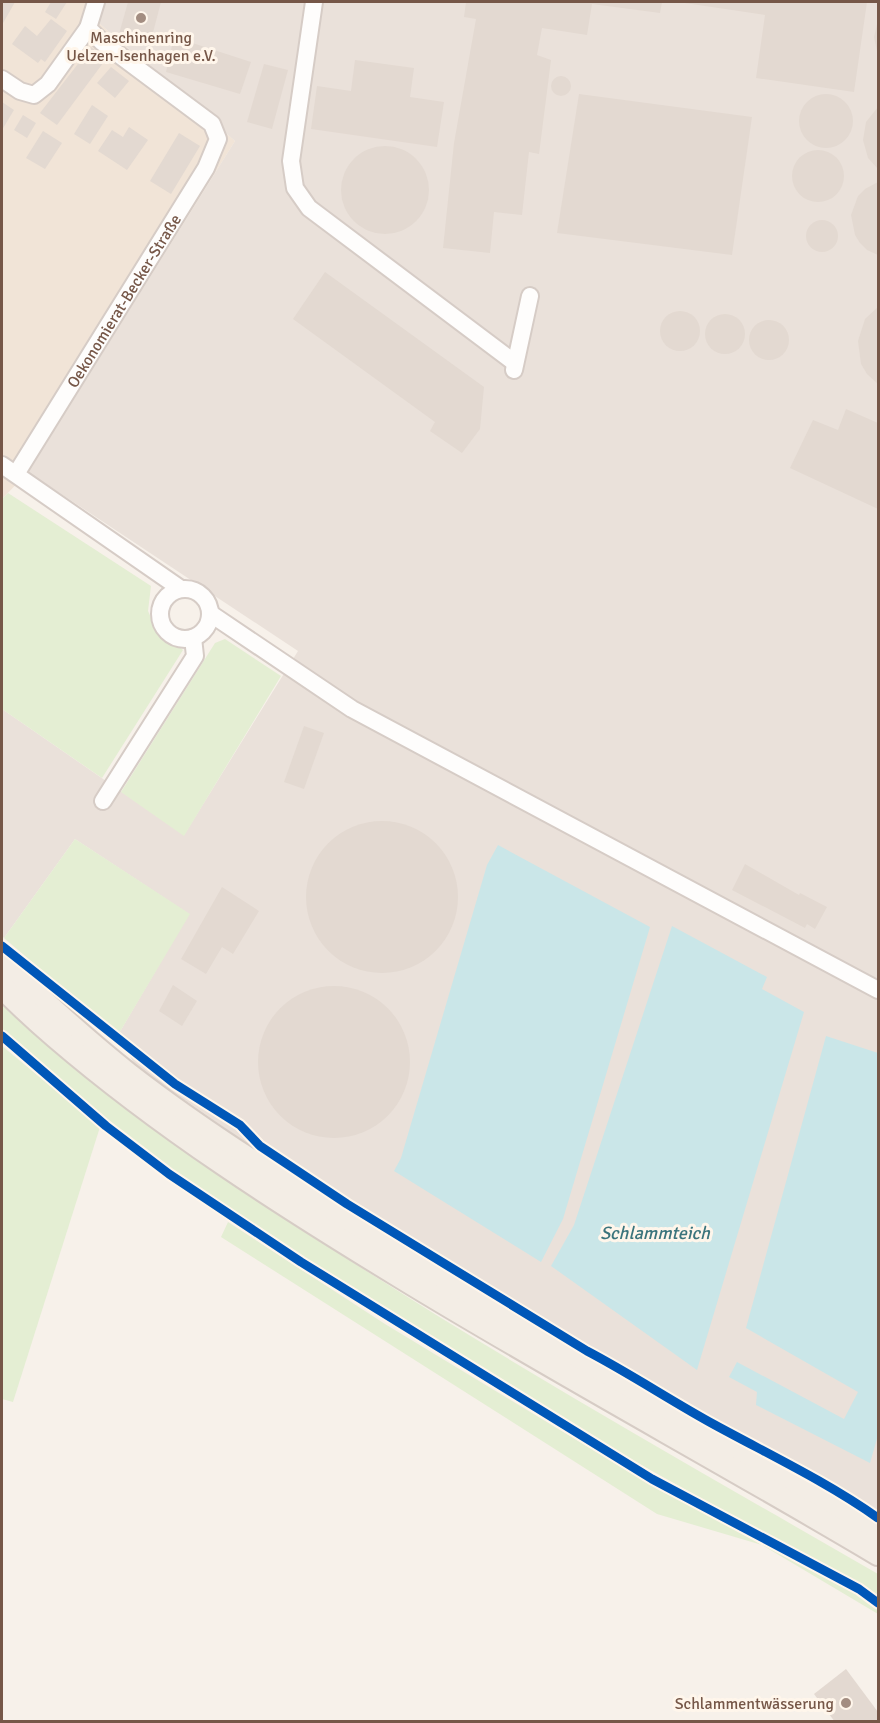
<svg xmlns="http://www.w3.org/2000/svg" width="880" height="1723" viewBox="0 0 880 1723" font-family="Signika,sans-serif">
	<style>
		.residential { fill: #f1e4d7 }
		.industrial { fill: #eae1da }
		.green { fill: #e4eed3 }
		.water { fill: #cae6e8 }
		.building { fill: #e3d9d1 }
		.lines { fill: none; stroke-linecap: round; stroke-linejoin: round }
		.minor-casing { stroke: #d6ccc6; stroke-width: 20 }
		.major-casing { stroke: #d6ccc5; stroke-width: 26 }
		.minor { stroke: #fefdfc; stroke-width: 16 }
		.major { stroke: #f3ede5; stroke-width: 22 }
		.cycleway-casing { stroke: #fff6eb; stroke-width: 13 }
		.cycleway { stroke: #0057b8; stroke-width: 9 }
		.poi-dot { fill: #a38d81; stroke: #fff6eb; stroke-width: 2 }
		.labels { text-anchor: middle; stroke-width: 6; stroke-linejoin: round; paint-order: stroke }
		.poi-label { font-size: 16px; fill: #765748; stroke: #fff6eb }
		.street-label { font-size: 16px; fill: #765748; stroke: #fff6eb }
		.water-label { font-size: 18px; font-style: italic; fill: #3b747c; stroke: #fff6eb }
	</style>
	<rect width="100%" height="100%" fill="#f7f1ea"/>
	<polygon class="residential" points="2,2 105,2 99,23 235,141 28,472 2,499"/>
	<polygon class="industrial" points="105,2 878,2 878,1521 521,1319 279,1166 135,1065 118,1035 189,914 75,839 4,938 2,936 2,709 184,835 298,651 28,472 235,141 99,23"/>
	<g class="green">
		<polygon points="8,493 151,586 148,611 156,629 183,650 102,778 2,709 2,499"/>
		<polygon points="225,639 281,676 184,836 121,792 215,643"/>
		<polygon points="75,839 190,914 118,1035 4,938"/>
		<path d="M2 1002C70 1059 138 1118 211 1170 258 1203 308 1234 357 1265 527 1374 703 1473 878 1574V1600L861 1587 607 1446 503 1385 345 1287 171 1172 107 1124 2 1032Z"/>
		<polygon points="2,1046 100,1127 13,1402 2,1399"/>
		<polygon points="228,1222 385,1324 659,1490 723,1521 762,1545 774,1548 857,1592 878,1607 878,1614 762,1545 657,1514 221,1237"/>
	</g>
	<g class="water">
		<polygon points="498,845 650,927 563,1219 541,1262 394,1171 401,1158 487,865"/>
		<polygon points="672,926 767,977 762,989 804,1012 697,1370 551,1266 574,1225"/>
		<polygon points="826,1036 878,1053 878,1435 870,1463 756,1405 757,1392 729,1377 737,1362 844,1419 858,1392 746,1328"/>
	</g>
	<g class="building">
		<polygon points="2,2 15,2 2,25"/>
		<polygon points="51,2 67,2 56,19 45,12"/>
		<polygon points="128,2 161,2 150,44 119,34"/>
		<polygon points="466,2 662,2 660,13 592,4 587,35 542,28 537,55 551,60 539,154 529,152 522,215 494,212 490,253 443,248 454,143 476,19 464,17"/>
		<polygon points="678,2 867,2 854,92 756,78 765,15"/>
		<polygon points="51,19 67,31 45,62 41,59 38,63 12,44 25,26 37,36"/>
		<polygon points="878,20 878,56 874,37"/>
		<polygon points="174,37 251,62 240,94 166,72"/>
		<polygon points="91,47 106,59 57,125 40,113"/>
		<polygon points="355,60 414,68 410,97 444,102 437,147 311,129 317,86 351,91"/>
		<polygon points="264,64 288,70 272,129 247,122"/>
		<polygon points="111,67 129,81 115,98 97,83"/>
		<circle cx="561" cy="86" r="10"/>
		<polygon points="579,94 752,117 732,255 557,233"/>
		<circle cx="826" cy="121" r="27"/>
		<polygon points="2,102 14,110 2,130"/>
		<polygon points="92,105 108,116 90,144 74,134"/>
		<polygon points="878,107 878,169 868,158 863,140 866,122"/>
		<polygon points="23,115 36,123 27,138 14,130"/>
		<polygon points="129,127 148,140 127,170 98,151 112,130 123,137"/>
		<polygon points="43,131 62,143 45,169 26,158"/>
		<polygon points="179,133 200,146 171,194 150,181"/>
		<circle cx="385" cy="190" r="44"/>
		<circle cx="818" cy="176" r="26"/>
		<polygon points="878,182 878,255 867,250 860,243 855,235 851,215 858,196 865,189"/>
		<circle cx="822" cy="236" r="16"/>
		<polygon points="325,272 484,387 480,429 462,453 430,431 435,422 293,319"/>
		<polygon points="878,307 878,384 867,374 861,364 858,341 865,319"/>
		<circle cx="680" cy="331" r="20"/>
		<circle cx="725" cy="334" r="20"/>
		<circle cx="769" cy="340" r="20"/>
		<polygon points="846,409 878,423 878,509 790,468 813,420 838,430"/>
		<polygon points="304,726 324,733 304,789 284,782"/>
		<circle cx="382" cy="897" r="76"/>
		<polygon points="745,864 799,895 800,893 827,907 815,929 807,924 805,928 732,890"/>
		<polygon points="222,887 259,911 233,954 222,947 206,974 181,959"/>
		<polygon points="173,985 197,1001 182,1026 159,1011"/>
		<circle cx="334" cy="1062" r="76"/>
		<polygon points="846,1669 878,1712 878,1722 835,1722 814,1694"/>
	</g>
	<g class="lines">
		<g class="minor-casing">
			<g id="minor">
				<polyline points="314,2 291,161 295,188 309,208 515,363"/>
				<polyline points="2,79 20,91 34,95 48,84 88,28"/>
				<polyline points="514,370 530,296"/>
				<polyline points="2,465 181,589"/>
				<path id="s1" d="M16 474 206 168 218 139 212 124 102 42 88 28 96 2"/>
				<circle cx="185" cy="614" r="25"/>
				<polyline points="211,614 352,709 878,990"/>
				<polyline points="103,801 195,656 193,638"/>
			</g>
		</g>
		<g class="major-casing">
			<g id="major">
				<path d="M2 963C43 1001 84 1039 128 1074 217 1143 314 1201 410 1259 564 1354 722 1442 878 1532"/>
				<path d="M2 987C19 1004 37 1021 56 1037 162 1128 281 1204 401 1277 558 1373 720 1460 878 1554"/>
			</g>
		</g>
		<use href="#minor" class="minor"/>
		<use href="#major" class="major"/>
		<g class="cycleway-casing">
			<g id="cycleway">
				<path d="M2 946 175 1084 240 1125 260 1146 347 1204 587 1351C631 1374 671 1401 715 1425 770 1455 827 1482 878 1518"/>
				<polyline points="2,1036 106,1126 169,1174 301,1262 652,1479 859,1589 878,1603"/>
			</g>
		</g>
		<use href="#cycleway" class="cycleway"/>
	</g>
	<g class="poi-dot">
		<circle cx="141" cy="18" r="6"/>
		<circle cx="846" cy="1703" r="6"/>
	</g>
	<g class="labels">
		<g class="poi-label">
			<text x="141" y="43">Maschinenring<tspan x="141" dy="18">Uelzen-Isenhagen e.V.</tspan></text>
			<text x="834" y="1709" text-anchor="end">Schlammentwässerung</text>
		</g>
		<g class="street-label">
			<text dy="6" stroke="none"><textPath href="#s1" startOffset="204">Oekonomierat-Becker-Straße</textPath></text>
		</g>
		<g class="water-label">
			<text x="655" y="1239">Schlammteich</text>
		</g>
	</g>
	<rect width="880" height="1723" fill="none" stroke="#765748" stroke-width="6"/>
</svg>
